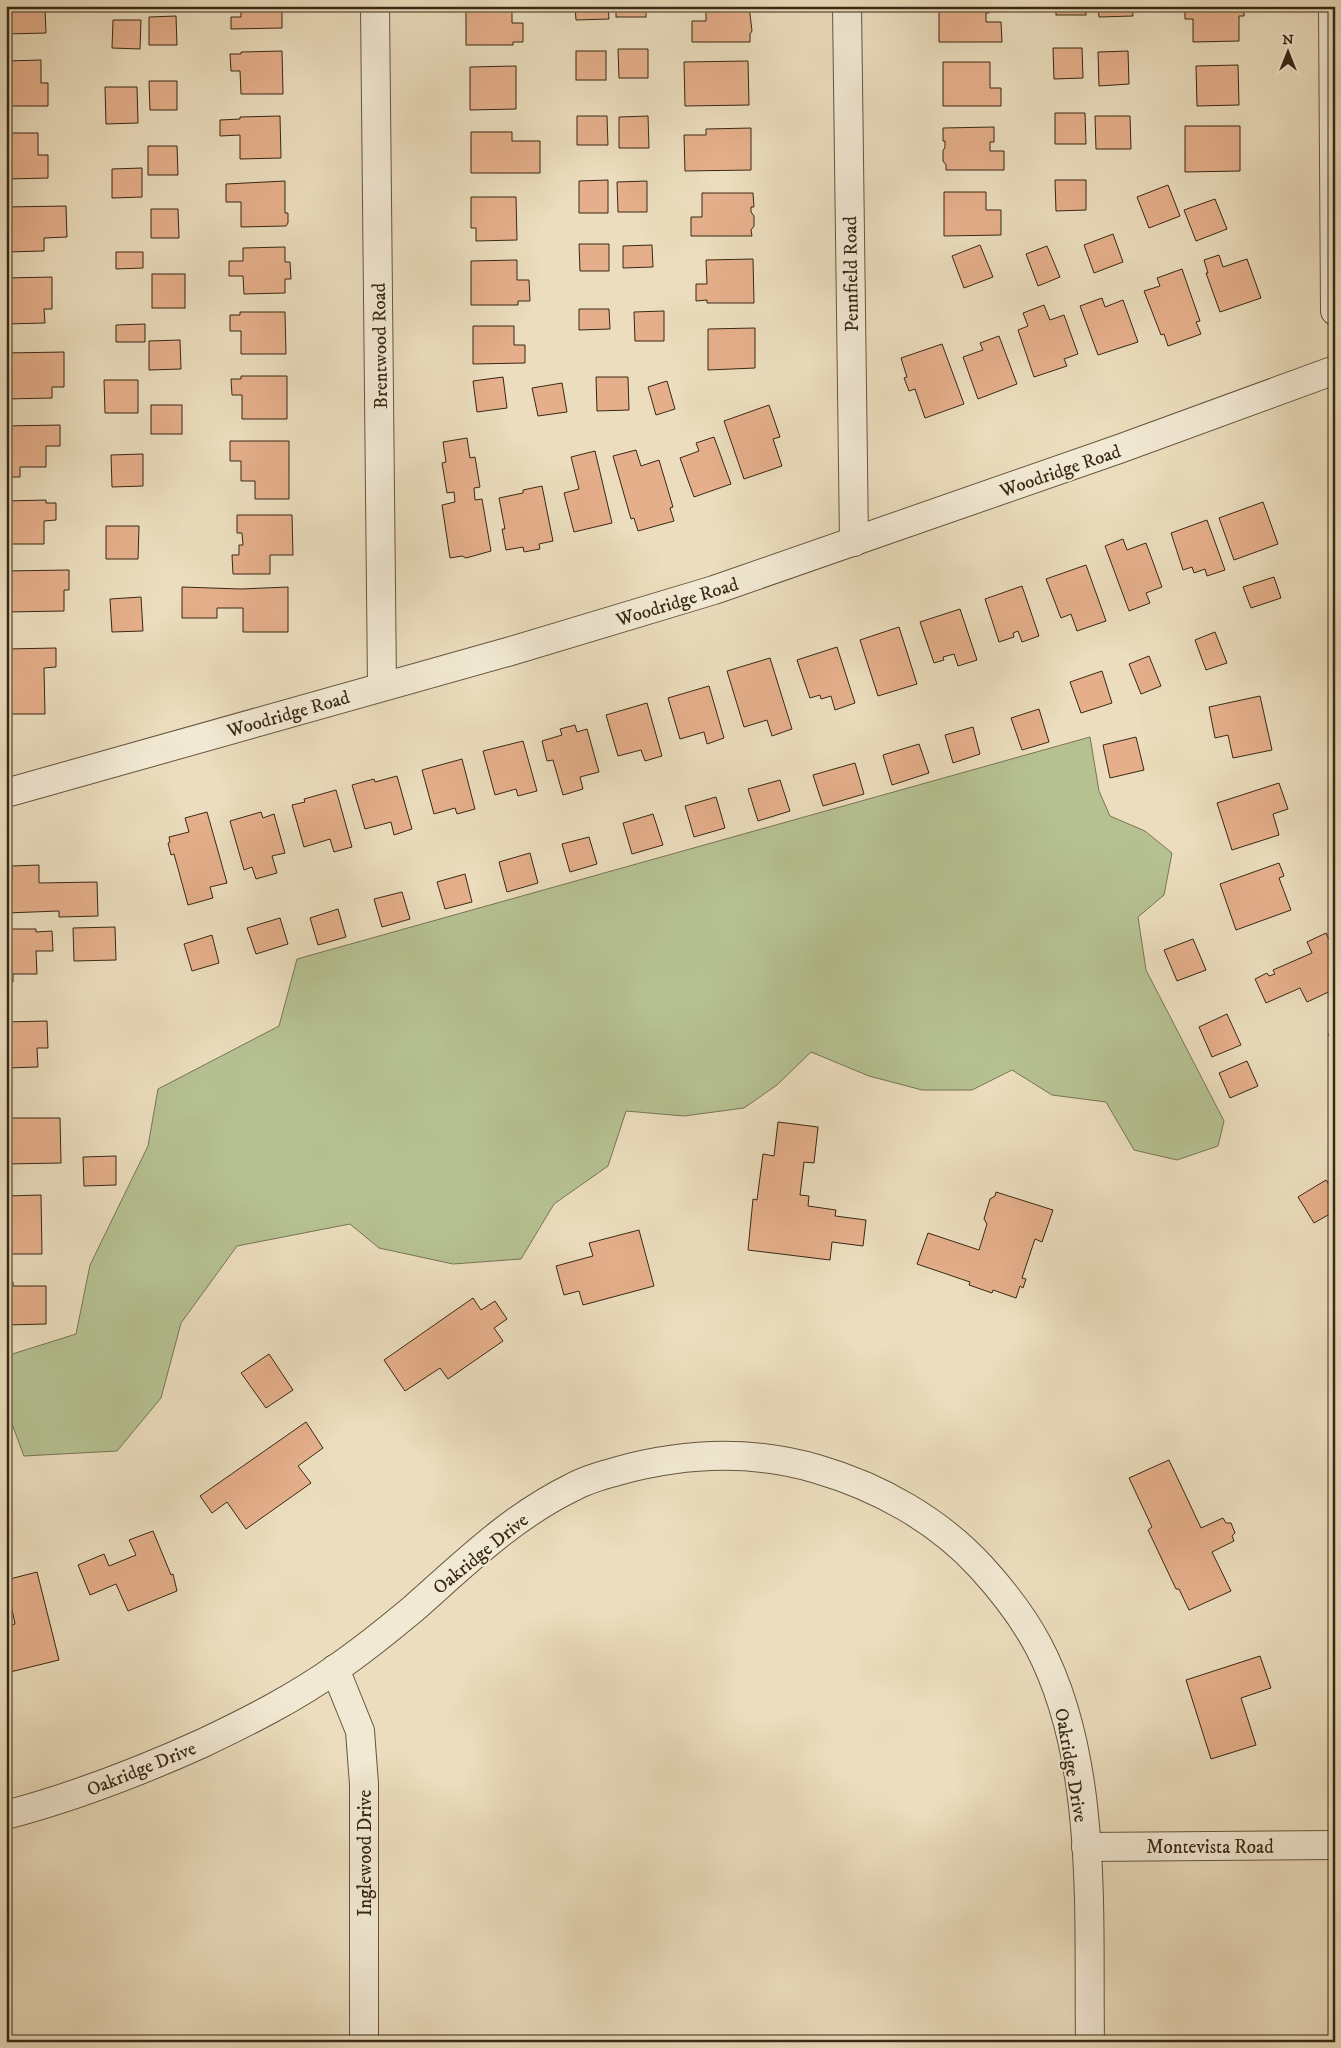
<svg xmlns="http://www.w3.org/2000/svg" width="1341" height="2048" viewBox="0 0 1341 2048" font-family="'IM FELL DW Pica',serif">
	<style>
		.green { fill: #b6c192; stroke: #777553 }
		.building { fill: #e5af8b; stroke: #382914 }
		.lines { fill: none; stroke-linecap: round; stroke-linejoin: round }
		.minor-casing { stroke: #65563e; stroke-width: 30 }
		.minor { stroke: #f2e9d4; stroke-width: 28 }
		.labels { text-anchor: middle; stroke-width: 4; stroke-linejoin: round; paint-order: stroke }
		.street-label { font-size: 19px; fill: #382914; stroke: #f2e9d4 }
	</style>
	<rect width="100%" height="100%" fill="#ebddbd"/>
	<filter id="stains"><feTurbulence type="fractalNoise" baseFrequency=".004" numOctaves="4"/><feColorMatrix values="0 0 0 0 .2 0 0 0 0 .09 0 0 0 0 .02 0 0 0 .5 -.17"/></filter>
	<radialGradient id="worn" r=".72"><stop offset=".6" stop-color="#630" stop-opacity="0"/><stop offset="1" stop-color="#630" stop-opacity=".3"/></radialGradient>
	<polygon class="green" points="1090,737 1099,791 1110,816 1145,831 1172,853 1164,895 1138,917 1146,970 1224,1121 1218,1146 1177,1160 1134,1150 1106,1102 1052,1095 1012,1070 972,1090 922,1090 869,1076 811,1052 777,1085 744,1108 684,1116 626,1111 608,1166 554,1204 521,1259 453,1264 379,1248 350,1224 237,1246 181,1323 161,1398 117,1451 24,1456 6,1408 6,1356 76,1334 90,1265 148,1146 158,1089 279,1026 297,959"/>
	<g class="building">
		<polygon points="6,6 39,6 39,10 45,10 46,33 6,34"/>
		<polygon points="241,6 282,6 282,28 231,29 231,17 241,17"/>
		<polygon points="466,6 512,6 512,23 523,23 523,42 513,42 513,45 466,45"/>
		<polygon points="575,6 608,6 609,19 576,20"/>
		<rect x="616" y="6" width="30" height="11"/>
		<polygon points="706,6 749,6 752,31 750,34 750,42 692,42 692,21 706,21"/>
		<polygon points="939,6 989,6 989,13 986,13 986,22 1001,22 1002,42 939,42"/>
		<rect x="1056" y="6" width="30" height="9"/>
		<polygon points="1098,6 1132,6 1133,16 1099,17"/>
		<polygon points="1185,6 1244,6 1244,16 1239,16 1239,41 1193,42 1193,19 1185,19"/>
		<polygon points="176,16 177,45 149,45 149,17"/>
		<polygon points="113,20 141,20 140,49 112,48"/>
		<polygon points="1053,48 1082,48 1083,78 1054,79"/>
		<polygon points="618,49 648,49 648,78 619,78"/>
		<polygon points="282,51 283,94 241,94 240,71 231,71 230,54 241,54 241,52"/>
		<rect x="576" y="51" width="30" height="29"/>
		<polygon points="1128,51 1129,84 1099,86 1098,52"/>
		<polygon points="41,60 41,83 48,83 48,106 6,106 6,61"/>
		<polygon points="748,61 749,105 685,106 684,62"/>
		<polygon points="943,62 990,62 990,88 1001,88 1001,106 943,106"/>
		<polygon points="1238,65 1239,105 1197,106 1196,66"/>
		<polygon points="516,66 516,109 470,110 470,67"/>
		<polygon points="149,81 177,81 177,110 150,110"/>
		<polygon points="105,87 137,87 138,123 106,124"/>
		<polygon points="1055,113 1085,113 1086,144 1055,144"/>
		<polygon points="280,116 281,158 240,159 240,135 220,136 220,120 240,119 240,117"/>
		<polygon points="577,116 607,116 608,145 577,145"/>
		<polygon points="648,116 649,148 619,148 619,117"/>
		<polygon points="1095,116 1130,116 1131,149 1096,149"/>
		<polygon points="1185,126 1240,126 1240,171 1185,172"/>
		<polygon points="994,127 994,142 990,142 990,151 1004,151 1004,170 946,170 946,165 943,161 943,151 945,147 945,141 943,141 943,128"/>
		<polygon points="751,128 751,170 685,171 684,135 706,135 706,129"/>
		<polygon points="471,132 512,132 512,141 540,141 540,173 471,173"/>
		<polygon points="6,133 38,133 38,155 48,155 48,178 6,179"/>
		<polygon points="148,146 177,146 178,175 148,175"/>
		<polygon points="142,168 142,197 112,198 112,169"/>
		<polygon points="608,180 608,213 579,213 579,181"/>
		<polygon points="1055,180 1086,180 1086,210 1056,211"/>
		<polygon points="285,181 285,213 288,213 288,223 286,226 241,227 241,202 226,202 226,184"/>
		<polygon points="647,181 647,212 618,212 617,182"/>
		<polygon points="1168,185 1180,216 1149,228 1137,197"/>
		<polygon points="944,192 986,192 986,210 1001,210 1001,235 944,236"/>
		<polygon points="702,193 753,193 754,207 751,207 751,212 754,216 754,226 751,230 752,236 691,236 691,217 702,217"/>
		<polygon points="471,197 516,197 517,240 476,241 476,228 471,228"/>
		<polygon points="1215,199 1227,229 1196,241 1184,210"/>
		<polygon points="66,206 67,237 44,238 44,251 6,252 6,207"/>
		<polygon points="151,209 178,209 179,238 151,238"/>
		<polygon points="1113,234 1123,262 1094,273 1084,245"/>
		<polygon points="579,244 609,244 609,271 580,271"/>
		<polygon points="652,245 653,267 623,268 623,246"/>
		<polygon points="980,245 993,277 964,288 952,256"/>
		<polygon points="1047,246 1060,277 1038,286 1026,254"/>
		<polygon points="285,247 285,262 290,262 291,279 285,279 285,293 244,294 243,276 229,276 229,261 243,261 243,248"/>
		<polygon points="116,252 143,252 143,268 116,269"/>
		<polygon points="1219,255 1223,267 1247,259 1261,298 1220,312 1206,273 1208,273 1204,260"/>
		<polygon points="753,259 754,303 707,303 707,300 696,301 696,284 707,284 706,260"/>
		<polygon points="517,260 517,280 529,280 530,301 518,301 518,305 471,305 471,261"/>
		<polygon points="1182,269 1200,321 1196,322 1201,334 1168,346 1164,334 1161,335 1144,291 1160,286 1157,278"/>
		<rect x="152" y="274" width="33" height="34"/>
		<polygon points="52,277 52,309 44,309 45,323 6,324 6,278"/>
		<polygon points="1102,298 1105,307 1123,300 1138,342 1098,355 1080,306"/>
		<polygon points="1044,305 1050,320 1064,315 1078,354 1064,359 1067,366 1034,377 1018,330 1028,326 1023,313"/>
		<polygon points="579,309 609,309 610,329 579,330"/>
		<polygon points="664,311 664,341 635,341 634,312"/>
		<polygon points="240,312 285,312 286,354 241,354 241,331 230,331 230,315 240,315"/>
		<polygon points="145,324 145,342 116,342 116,325"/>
		<polygon points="473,326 514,326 514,345 525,345 525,363 473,364"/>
		<polygon points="755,328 755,368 708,370 708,329"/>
		<polygon points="999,336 1017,384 978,399 963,357 983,350 980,343"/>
		<polygon points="180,340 181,369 149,370 149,341"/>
		<polygon points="942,344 964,404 925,418 915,389 909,391 904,378 907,377 901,358"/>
		<polygon points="64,352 64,387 52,387 52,398 6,399 6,353"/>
		<polygon points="241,376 287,376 287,419 242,419 242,395 232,395 231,379 241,379"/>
		<polygon points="503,377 507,408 477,412 473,381"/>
		<polygon points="596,377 628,377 629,410 597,411"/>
		<polygon points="104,380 138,380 138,413 105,413"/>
		<polygon points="667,381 675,409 656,415 648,387"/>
		<polygon points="562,383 567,412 538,416 532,388"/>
		<rect x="151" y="405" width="31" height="29"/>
		<polygon points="769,405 780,437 773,439 782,466 744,479 724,421"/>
		<polygon points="60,425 60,446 46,446 46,467 20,467 20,477 6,477 6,426"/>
		<polygon points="714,437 731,484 694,497 680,458 699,451 696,443"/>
		<polygon points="467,438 470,458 475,457 480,487 474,488 475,500 482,499 491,551 466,558 462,556 450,558 442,505 455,502 454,492 447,493 442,463 446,462 443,442"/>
		<polygon points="230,441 289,441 289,499 255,499 255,481 241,481 241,461 230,461"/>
		<polygon points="636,450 641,466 659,460 673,507 670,508 674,521 638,531 634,518 631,519 613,456"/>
		<polygon points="595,451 612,523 574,532 564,493 579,489 571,457"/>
		<polygon points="143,454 143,486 112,487 111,455"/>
		<polygon points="542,486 553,541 539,544 540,549 524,552 523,547 506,550 502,529 505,529 499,498 523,493 523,490"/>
		<polygon points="46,500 46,503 56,503 56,520 44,521 44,544 6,544 6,501"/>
		<polygon points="1263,502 1278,544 1234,560 1219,518"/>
		<polygon points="237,515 292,515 293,555 270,555 270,574 233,574 232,555 239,555 239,545 243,545 242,533 237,533"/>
		<polygon points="1207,520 1225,570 1207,576 1205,569 1194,573 1192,567 1183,570 1171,533"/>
		<polygon points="106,526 139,526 138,559 106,559"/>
		<polygon points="1123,539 1127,550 1146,543 1162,587 1146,593 1150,603 1129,611 1105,546"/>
		<polygon points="1086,565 1106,621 1077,631 1071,614 1061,618 1046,579"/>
		<polygon points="69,570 69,590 64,590 64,611 6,612 6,571"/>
		<polygon points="1274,577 1281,598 1251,608 1243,587"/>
		<polygon points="1022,586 1039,636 1022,642 1018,631 1013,633 1014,637 999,642 985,599"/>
		<polygon points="182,587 241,589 288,587 288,632 243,632 243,608 217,608 217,618 182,618"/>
		<polygon points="141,597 143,631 112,632 110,599"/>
		<polygon points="960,609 977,660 958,666 954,654 943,657 944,660 934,663 920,622"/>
		<polygon points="899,627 917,684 878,696 860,640"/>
		<polygon points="1215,632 1227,663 1206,670 1195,640"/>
		<polygon points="837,647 855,703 835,710 831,696 821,699 820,695 810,698 797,660"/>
		<polygon points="56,648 56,667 44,668 45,714 11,714 11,691 6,691 6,649"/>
		<polygon points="1149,656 1161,686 1141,694 1129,664"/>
		<polygon points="770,658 792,729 772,736 767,720 744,727 727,671"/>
		<polygon points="1102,671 1112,703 1081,713 1070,682"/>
		<polygon points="709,686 724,738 707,744 704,732 680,739 668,698"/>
		<polygon points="1260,696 1272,750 1233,758 1228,735 1215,738 1209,707"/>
		<polygon points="647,703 662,756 645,761 641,750 618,756 606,715"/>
		<polygon points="1039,709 1049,742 1022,750 1011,718"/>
		<polygon points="575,725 577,732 587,729 599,772 580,777 583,789 563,795 553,760 547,761 542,741 562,735 560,729"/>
		<polygon points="973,727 980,754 953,763 945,735"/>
		<polygon points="1136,737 1144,770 1110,778 1103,745"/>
		<polygon points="523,741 537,791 518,796 516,789 495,795 483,751"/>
		<polygon points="919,744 929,773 892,785 883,755"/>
		<polygon points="462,759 475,809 457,814 455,808 434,814 422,770"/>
		<polygon points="855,763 864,794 823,806 813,775"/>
		<polygon points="397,776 412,829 394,835 391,822 365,829 352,785 374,779 375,782"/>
		<polygon points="780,780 790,811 758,821 748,789"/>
		<polygon points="1279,783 1288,809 1273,814 1279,835 1232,850 1217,803"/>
		<polygon points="336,790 352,847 334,852 330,839 304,847 292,805 305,802 304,799"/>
		<polygon points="716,797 725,828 694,837 685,806"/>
		<polygon points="207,812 227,883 210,887 213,898 188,905 174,854 171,855 168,843 170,842 169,837 189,832 185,818"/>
		<polygon points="261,812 263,818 274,814 285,853 272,856 277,873 256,879 252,867 244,870 230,821"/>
		<polygon points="653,814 663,845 632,854 623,823"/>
		<polygon points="589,837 597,864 570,872 562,844"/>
		<polygon points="530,853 538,883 507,892 499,862"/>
		<polygon points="1279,863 1284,876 1279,878 1291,910 1236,930 1220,884"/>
		<polygon points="39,865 39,883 97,882 98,916 59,917 59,911 6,913 6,882 12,882 12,866"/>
		<polygon points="465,874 472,902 445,909 437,882"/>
		<polygon points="402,892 410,919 382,927 374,899"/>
		<polygon points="338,909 346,937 318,945 310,918"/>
		<polygon points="280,918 288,944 256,954 247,928"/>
		<polygon points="115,927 116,960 74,961 73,928"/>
		<polygon points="6,929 36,929 36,932 52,931 53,951 36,951 37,974 13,974 13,982 6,982"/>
		<polygon points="1326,933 1335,952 1335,989 1307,1002 1300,988 1266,1003 1255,979 1267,973 1269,976 1275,974 1273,970 1312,953 1307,942"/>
		<polygon points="212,935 219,963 192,971 184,944"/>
		<polygon points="1193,939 1206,970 1177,981 1164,950"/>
		<polygon points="1227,1014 1241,1045 1212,1057 1199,1027"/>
		<polygon points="47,1021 48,1048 37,1048 38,1067 6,1068 6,1022"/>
		<polygon points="1335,1030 1335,1048 1328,1034"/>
		<polygon points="1247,1061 1258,1086 1230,1098 1219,1073"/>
		<polygon points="6,1118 60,1118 61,1163 6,1164"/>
		<polygon points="778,1122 818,1127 814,1163 804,1162 800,1195 809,1196 808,1206 836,1210 835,1216 866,1220 863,1246 832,1242 830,1260 748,1250 753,1199 757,1200 763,1154 774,1156"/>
		<polygon points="116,1156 116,1185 84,1186 83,1157"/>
		<polygon points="1326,1180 1335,1194 1335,1211 1314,1223 1298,1197"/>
		<polygon points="996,1192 1053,1210 1042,1242 1035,1239 1022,1278 1026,1279 1023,1288 1020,1286 1016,1298 993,1290 992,1293 969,1285 970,1282 917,1264 928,1233 979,1250 987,1224 984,1219 990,1199 995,1196"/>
		<polygon points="41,1195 42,1254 6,1254 6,1196"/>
		<polygon points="639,1230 654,1286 583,1305 579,1291 564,1295 556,1266 593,1256 589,1243"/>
		<polygon points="6,1282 13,1282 13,1286 46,1286 46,1324 6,1325"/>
		<polygon points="473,1298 481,1310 495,1301 507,1319 494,1328 503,1341 448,1379 440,1368 405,1391 384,1360"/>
		<polygon points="269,1354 293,1390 266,1408 241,1373"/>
		<polygon points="306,1422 323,1448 298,1466 311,1483 246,1529 227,1502 212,1513 200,1496"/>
		<polygon points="1169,1460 1201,1528 1223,1518 1226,1523 1231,1523 1235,1533 1232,1536 1234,1541 1212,1552 1231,1591 1189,1610 1179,1589 1176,1589 1148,1530 1152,1527 1129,1478"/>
		<polygon points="153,1531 171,1575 173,1574 177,1591 128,1611 116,1584 90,1595 78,1565 104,1554 109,1566 136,1555 129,1540"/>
		<polygon points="37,1572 59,1660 6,1673 6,1626 15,1624 6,1580"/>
		<polygon points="1260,1656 1271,1688 1241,1698 1256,1745 1211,1759 1186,1680"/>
	</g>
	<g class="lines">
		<g class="minor-casing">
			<g id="minor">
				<polyline points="375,6 382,686"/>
				<polyline points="847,6 854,542"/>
				<polyline points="1333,6 1335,311"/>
				<polyline points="6,793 511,651 714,590 1119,449 1335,370"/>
				<polyline points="335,1669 360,1731 364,1784 364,2042"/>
				<path d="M6 1815C74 1797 139 1772 203 1743 249 1721 295 1698 337 1668 363 1650 389 1629 413 1609 464 1564 511 1517 573 1487 587 1479 603 1475 618 1471 683 1453 752 1450 817 1469 879 1487 938 1520 981 1567 1003 1591 1023 1617 1038 1645 1099 1760 1088 1916 1090 2042"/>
				<polyline points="1086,1847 1335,1845"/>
			</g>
		</g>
		<use href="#minor" class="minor"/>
	</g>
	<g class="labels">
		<g class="street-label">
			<text transform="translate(850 274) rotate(-91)" y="7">Pennfield Road</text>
			<text transform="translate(379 346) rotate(-91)" y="7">Brentwood Road</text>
			<text transform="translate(1060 470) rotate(-19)" y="7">Woodridge Road</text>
			<text transform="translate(677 601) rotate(-17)" y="7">Woodridge Road</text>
			<text transform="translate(288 713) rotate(-16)" y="7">Woodridge Road</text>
			<text transform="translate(480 1553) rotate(-39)" y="7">Oakridge Drive</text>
			<text transform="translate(1072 1765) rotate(80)" y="7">Oakridge Drive</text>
			<text transform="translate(141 1768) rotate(-22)" y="7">Oakridge Drive</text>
			<text x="1210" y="1853">Montevista Road</text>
			<text transform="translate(364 1853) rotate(-90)" y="7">Inglewood Drive</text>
		</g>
	</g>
	<rect width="1341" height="2048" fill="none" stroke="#ebddbd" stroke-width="25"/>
	<rect x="8" y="8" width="1326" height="2033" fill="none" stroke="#382914" stroke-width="2.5"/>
	<rect x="12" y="12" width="1316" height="2023" fill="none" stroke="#382914"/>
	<g transform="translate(1288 52)" stroke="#f2e9d4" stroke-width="4" paint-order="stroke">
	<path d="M0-4L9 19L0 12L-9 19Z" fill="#382914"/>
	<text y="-8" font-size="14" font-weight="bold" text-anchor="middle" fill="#382914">N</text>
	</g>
	<rect width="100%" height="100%" filter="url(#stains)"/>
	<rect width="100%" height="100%" fill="url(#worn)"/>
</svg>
